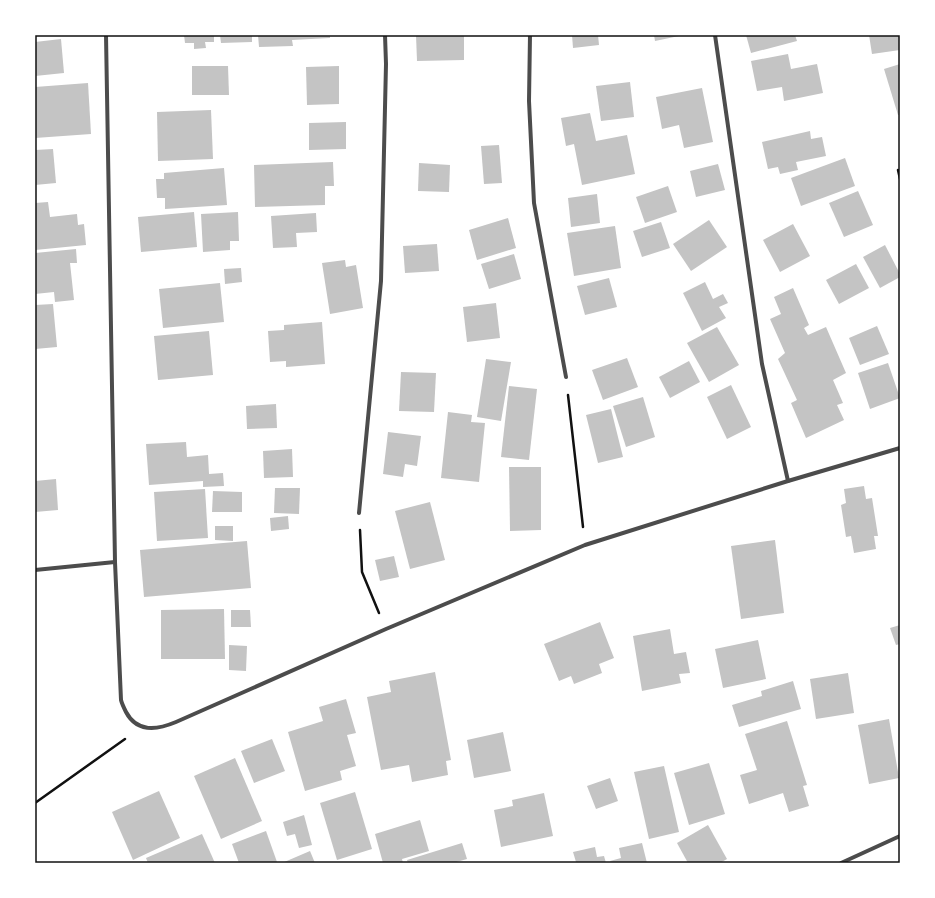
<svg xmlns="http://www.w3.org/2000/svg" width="935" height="898" viewBox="0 0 935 898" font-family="Signika,sans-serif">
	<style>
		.building { fill: #c4c4c4 }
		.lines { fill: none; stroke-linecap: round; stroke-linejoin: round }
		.path { stroke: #111; stroke-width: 2.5 }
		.minor { stroke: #4c4c4c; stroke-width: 4 }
		.neatline { fill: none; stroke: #111; stroke-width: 1.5 }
	</style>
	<rect width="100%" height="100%" fill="#fff"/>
	<g class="building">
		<polygon points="184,35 214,35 214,42 205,42 206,48 194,49 194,43 185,43"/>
		<polygon points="220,35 252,35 252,42 221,43"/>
		<polygon points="258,35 330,35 330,38 292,40 293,46 259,47"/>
		<polygon points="416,35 464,35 464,60 417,61"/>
		<polygon points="572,35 598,35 599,45 573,48"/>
		<polygon points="654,35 679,35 679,36 655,41"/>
		<polygon points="746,35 795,35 797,41 751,53"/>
		<polygon points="869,35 900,35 900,50 872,54"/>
		<polygon points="61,39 64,73 35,76 35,42"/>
		<polygon points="788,54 791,69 817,64 823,93 784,101 782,87 757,91 751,61"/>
		<polygon points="900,64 900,115 898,115 884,69"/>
		<polygon points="192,66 228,66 229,95 192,95"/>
		<polygon points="339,66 339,104 307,105 306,67"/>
		<polygon points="630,82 634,117 601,121 596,86"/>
		<polygon points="88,83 91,134 35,138 35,87"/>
		<polygon points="702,88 713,142 684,148 679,125 662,129 656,97"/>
		<polygon points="211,110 213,159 158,161 157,112"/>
		<polygon points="590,113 596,141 627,135 635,174 582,185 574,144 566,146 561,118"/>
		<polygon points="346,122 346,149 309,150 309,123"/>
		<polygon points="810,131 811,139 822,137 826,156 796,162 798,170 780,174 778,167 768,169 762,142"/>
		<polygon points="499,145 502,183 484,184 481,146"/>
		<polygon points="53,149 56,183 35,185 35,150"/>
		<polygon points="845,158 855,186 801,206 791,178"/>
		<polygon points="333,162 334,186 325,186 325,205 255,207 254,165"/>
		<polygon points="419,163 450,165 449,192 418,191"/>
		<polygon points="718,164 725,190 696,197 690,171"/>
		<polygon points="224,168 227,205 165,209 165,198 157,198 156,179 164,179 164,173"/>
		<polygon points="668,186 677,212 645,223 636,197"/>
		<polygon points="858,191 873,225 844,237 829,203"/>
		<polygon points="597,194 600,223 571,227 568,198"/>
		<polygon points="48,202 50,217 77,214 78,225 84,224 86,245 35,250 35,203"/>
		<polygon points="194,212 197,247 141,252 138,217"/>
		<polygon points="238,212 239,241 230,241 230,250 203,252 201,214"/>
		<polygon points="316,213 317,232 296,233 297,247 273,248 271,216"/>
		<polygon points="508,218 516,248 477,260 469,230"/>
		<polygon points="709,220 727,247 691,271 673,244"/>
		<polygon points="661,222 670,248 642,257 633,231"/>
		<polygon points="793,224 810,256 780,272 763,240"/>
		<polygon points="615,226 621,268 574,276 567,233"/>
		<polygon points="437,244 439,271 405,273 403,246"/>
		<polygon points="885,245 900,274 900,277 880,288 863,257"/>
		<polygon points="76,249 77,263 70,263 74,300 55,302 54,292 35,294 35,253"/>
		<polygon points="514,254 521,279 489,289 481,264"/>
		<polygon points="345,260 346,267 356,265 363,308 330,314 322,263"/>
		<polygon points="856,264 869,288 839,304 826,280"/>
		<polygon points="241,268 242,282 225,284 224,269"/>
		<polygon points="609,278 617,307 585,315 577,286"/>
		<polygon points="705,282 713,299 723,294 728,303 719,307 726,318 702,331 683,293"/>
		<polygon points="220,283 224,322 163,328 159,289"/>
		<polygon points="793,288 809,325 804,328 808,335 826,327 846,373 833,380 843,403 837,405 844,420 806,438 791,403 797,400 778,359 785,353 770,319 781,314 774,297"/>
		<polygon points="496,303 500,338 467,342 463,307"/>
		<polygon points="53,304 57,347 35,349 35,305"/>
		<polygon points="322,322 325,364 286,367 286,361 270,362 268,331 284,330 284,325"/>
		<polygon points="877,326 889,354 860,365 849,338"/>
		<polygon points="717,327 739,365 709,382 687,343"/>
		<polygon points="209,331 213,375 158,380 154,336"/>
		<polygon points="627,358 638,387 603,400 592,370"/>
		<polygon points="486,359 511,362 501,421 477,417"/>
		<polygon points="689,361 700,382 670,398 659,377"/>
		<polygon points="888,363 900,398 870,409 858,373"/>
		<polygon points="401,372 436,373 434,412 399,411"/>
		<polygon points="731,385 751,427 727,439 707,397"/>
		<polygon points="509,386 537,389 529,460 501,457"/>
		<polygon points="643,397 655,437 626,447 613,406"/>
		<polygon points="276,404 277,428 247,429 246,406"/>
		<polygon points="611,409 623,457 598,463 586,415"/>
		<polygon points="448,412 472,415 471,422 485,423 479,482 441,478"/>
		<polygon points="388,432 421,436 417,466 405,464 403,477 383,474"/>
		<polygon points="186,442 187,457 208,455 209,474 223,473 224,486 203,487 203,481 149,485 146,444"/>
		<polygon points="292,449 293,477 264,478 263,451"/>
		<polygon points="509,467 541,467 541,530 510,531"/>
		<polygon points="56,479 58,510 35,512 35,481"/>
		<polygon points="864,486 866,499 872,498 878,536 874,536 876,549 854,553 851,536 846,537 841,505 846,503 844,489"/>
		<polygon points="275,488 300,488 299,514 274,513"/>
		<polygon points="205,489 208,538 157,541 154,492"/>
		<polygon points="213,491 242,492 242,512 212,512"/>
		<polygon points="430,502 445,560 410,569 395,511"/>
		<polygon points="288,516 289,529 271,531 270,518"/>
		<polygon points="215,526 233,526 233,541 215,540"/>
		<polygon points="775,540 784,613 741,619 731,546"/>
		<polygon points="247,541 251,588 144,597 140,550"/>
		<polygon points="394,556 399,577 380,581 375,560"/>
		<polygon points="224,609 225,659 161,659 161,610"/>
		<polygon points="231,610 250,610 251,627 231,627"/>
		<polygon points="600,622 614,658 599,664 602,673 574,684 571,676 559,681 544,644"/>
		<polygon points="900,625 900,644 896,645 890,628"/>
		<polygon points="670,629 674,654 686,652 690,673 679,674 681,683 642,691 633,636"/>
		<polygon points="758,640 766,679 723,688 715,649"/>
		<polygon points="229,645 247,646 246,671 229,670"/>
		<polygon points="435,672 451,760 446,761 448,775 412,782 409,765 381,770 367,697 391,692 389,681"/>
		<polygon points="848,673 854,713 816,719 810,679"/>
		<polygon points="793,681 801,709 739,727 732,705 762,696 761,691"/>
		<polygon points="346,699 356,733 347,735 356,766 340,771 342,780 305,791 288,732 323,721 319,707"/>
		<polygon points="889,719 899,778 869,784 858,725"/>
		<polygon points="787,721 807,785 803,786 809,806 789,812 783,793 749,804 740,775 757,770 745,734"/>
		<polygon points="503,732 511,771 474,778 467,740"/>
		<polygon points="272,739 285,771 254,783 241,751"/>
		<polygon points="235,758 262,821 221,839 194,776"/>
		<polygon points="709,763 725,814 689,825 674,773"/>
		<polygon points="664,766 679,832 649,839 634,772"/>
		<polygon points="610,778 618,801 596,809 587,786"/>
		<polygon points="159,791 180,838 133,860 112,812"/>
		<polygon points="355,792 372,849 337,860 320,803"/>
		<polygon points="544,793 553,836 501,847 494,810 513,806 512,800"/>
		<polygon points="304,815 312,845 299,848 295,834 287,836 283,822"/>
		<polygon points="420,820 429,851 402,859 403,863 383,863 375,834"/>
		<polygon points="708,825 727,859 720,863 688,863 677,843"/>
		<polygon points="266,831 277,862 273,863 239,863 232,844"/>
		<polygon points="202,834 215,863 148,863 146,858"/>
		<polygon points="462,843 467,859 453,863 408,863 407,860"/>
		<polygon points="642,843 647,863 611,863 610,861 621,858 619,848"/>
		<polygon points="595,847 597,857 604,856 606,863 572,863 572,862 576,862 573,852"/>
		<polygon points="310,851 315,863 282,863"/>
	</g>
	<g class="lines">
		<g class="path">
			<polyline points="898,170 900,179"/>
			<polyline points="568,395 583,527"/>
			<polyline points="360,530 362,572 379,613"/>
			<polyline points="35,803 125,739"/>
		</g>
		<g class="minor">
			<path d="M106 35 115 562 121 700C122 704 124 708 126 712 137 733 157 730 176 722L386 629 585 545 788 481 900 448"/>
			<polyline points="530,35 529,101 534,203 566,377"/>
			<polyline points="715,35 762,364 788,481"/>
			<polyline points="359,513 381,281 386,64 385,35"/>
			<polyline points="35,570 115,562"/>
			<polyline points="841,863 900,836"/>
		</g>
	</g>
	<rect width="935" height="898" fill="none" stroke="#ffffff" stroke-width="72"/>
	<rect x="36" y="36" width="863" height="826" class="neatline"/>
</svg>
